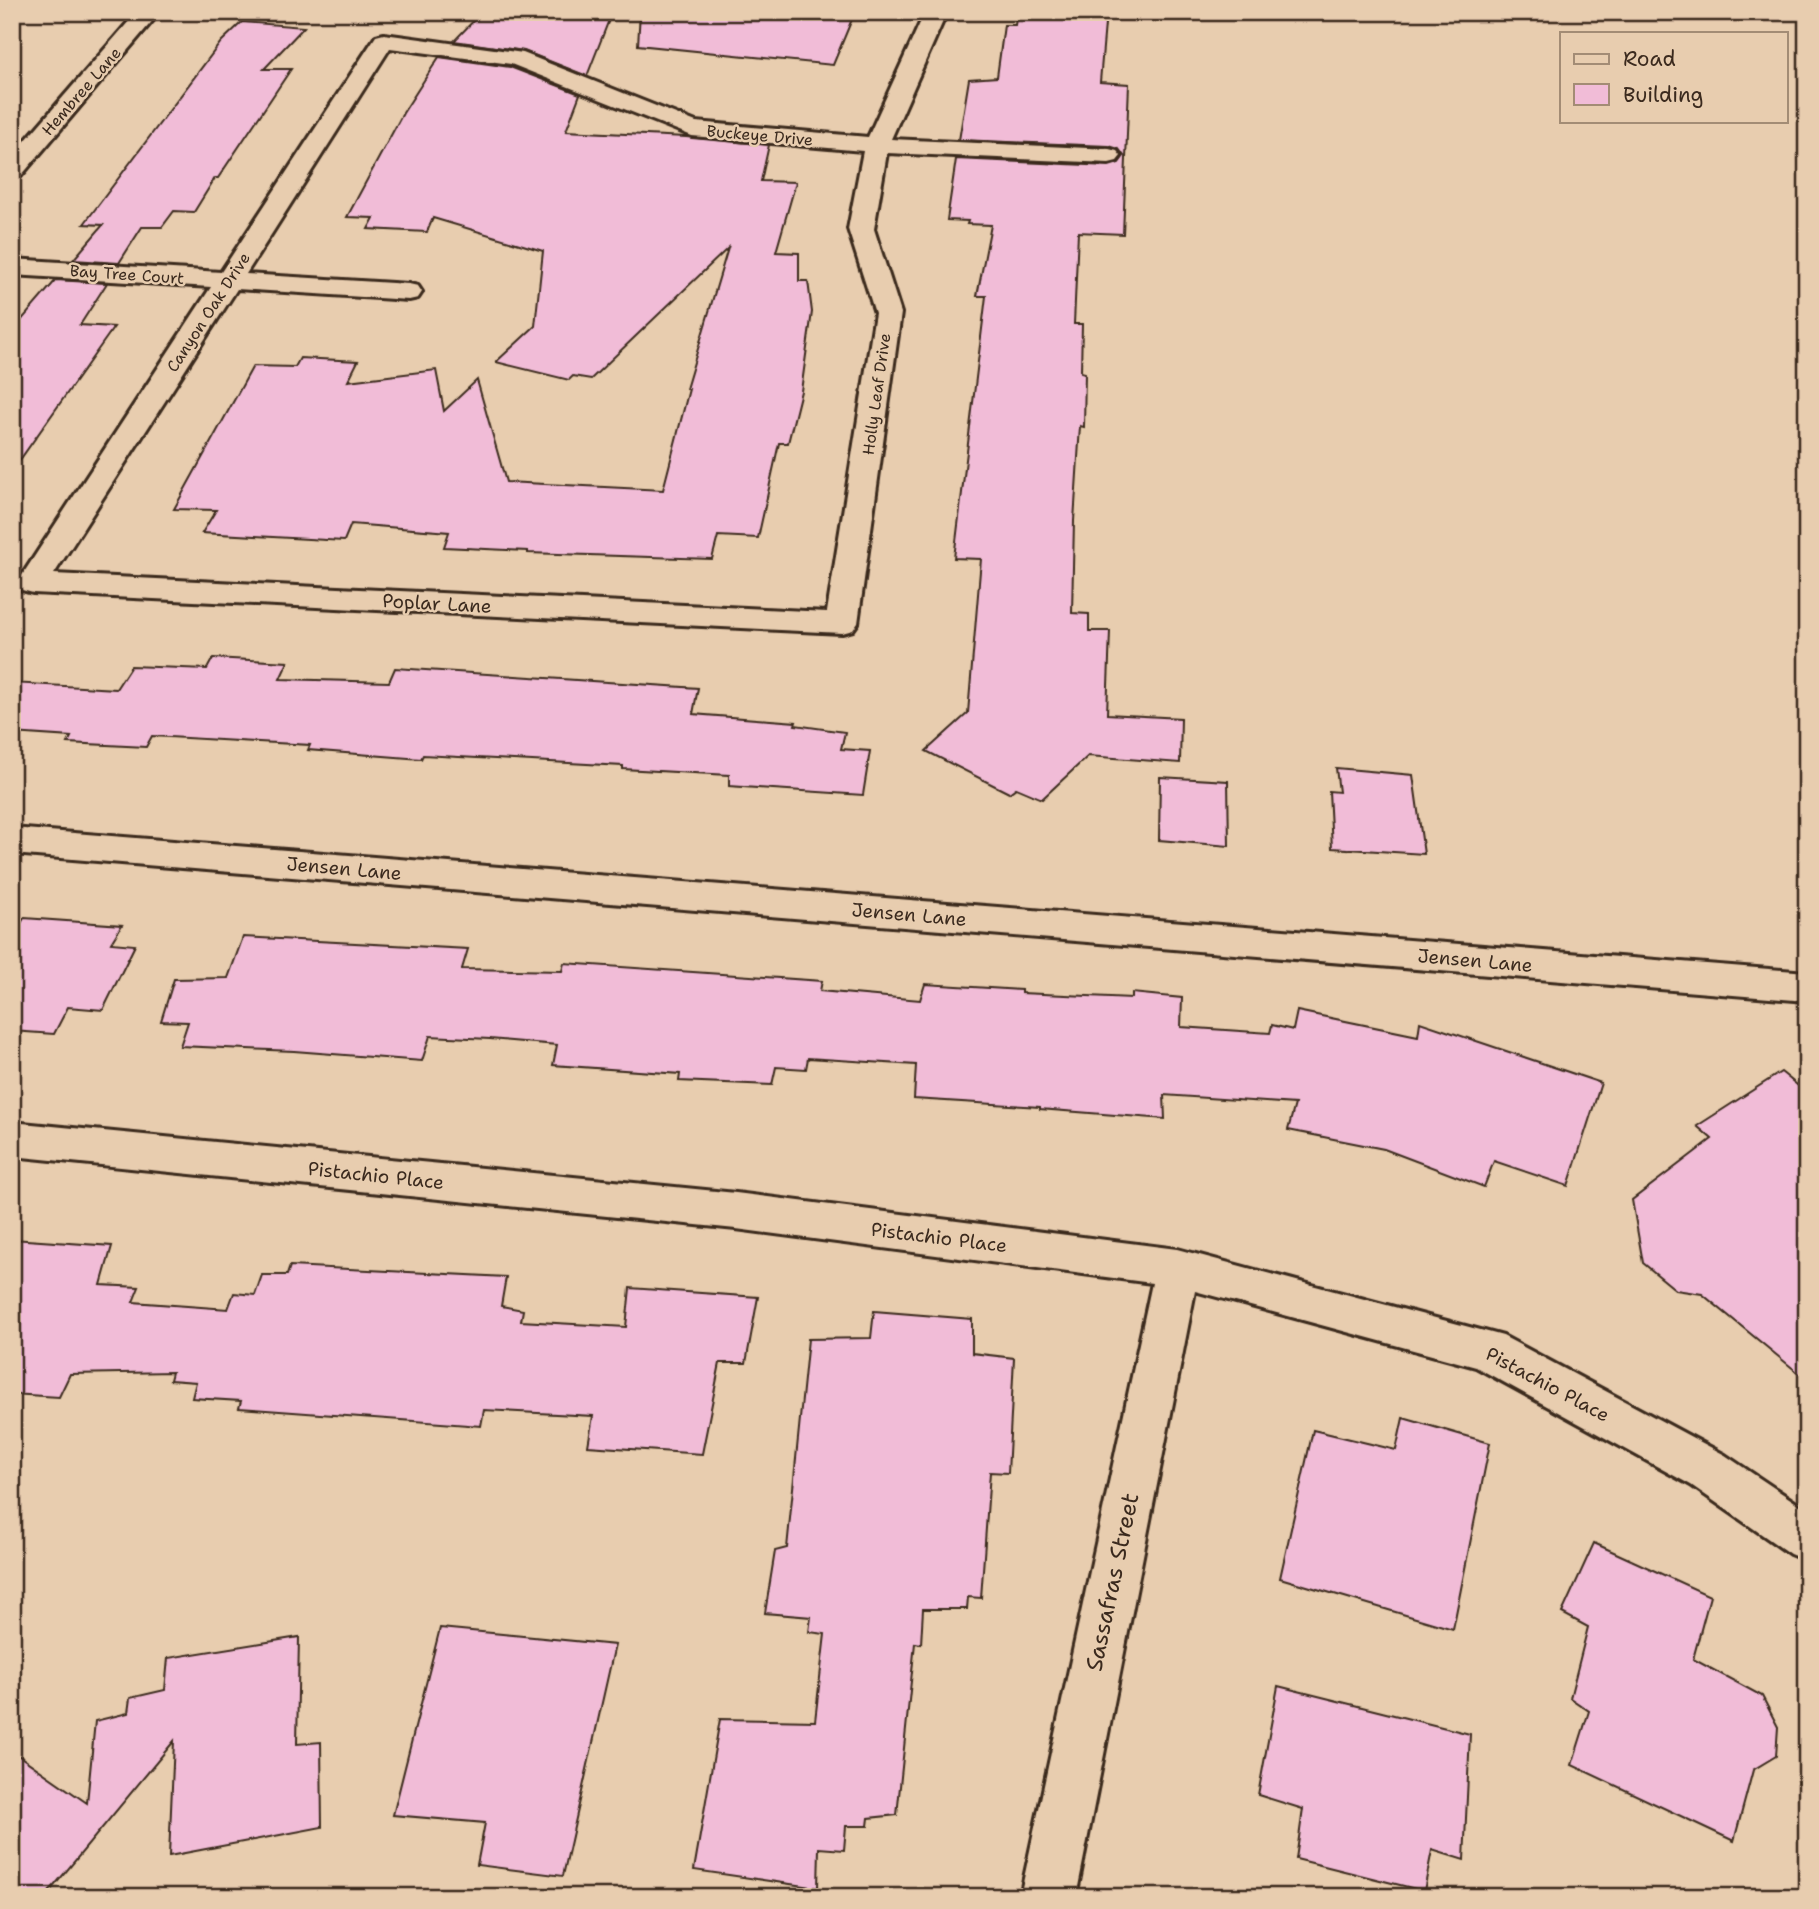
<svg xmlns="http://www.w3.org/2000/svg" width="1819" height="1909" viewBox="0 0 1819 1909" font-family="'Shantell Sans',sans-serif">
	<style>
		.building { fill: #f1bcd7; stroke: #3b2a1e; stroke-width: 2 }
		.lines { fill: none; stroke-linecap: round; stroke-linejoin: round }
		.minor-casing { stroke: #3b2a1e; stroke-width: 6 }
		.tertiary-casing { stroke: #3b2a1e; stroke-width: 6 }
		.minor { fill: #e8cdaf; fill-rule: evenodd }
		.tertiary { fill: #e8cdaf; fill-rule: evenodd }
		.labels { text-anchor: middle; stroke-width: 5; stroke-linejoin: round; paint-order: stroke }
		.far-street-label { font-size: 16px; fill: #3b2a1e; stroke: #e8cdaf }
		.street-label { font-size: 19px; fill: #3b2a1e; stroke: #e8cdaf }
		.near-street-label { font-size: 23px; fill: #3b2a1e; stroke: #e8cdaf }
	</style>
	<rect width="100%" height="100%" fill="#e8cdaf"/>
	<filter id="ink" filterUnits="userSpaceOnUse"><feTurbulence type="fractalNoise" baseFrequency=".0143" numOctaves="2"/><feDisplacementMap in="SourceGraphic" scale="14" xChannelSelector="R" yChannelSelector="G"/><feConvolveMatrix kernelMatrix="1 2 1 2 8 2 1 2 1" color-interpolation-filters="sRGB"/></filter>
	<g filter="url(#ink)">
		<g class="building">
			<polygon points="482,12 612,12 587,76 524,51 454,41"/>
			<polygon points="640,12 855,12 833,65 638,45"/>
			<polygon points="1017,12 1106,12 1100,82 1129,84 1123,234 1078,232 1074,324 1082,324 1081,372 1085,373 1084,427 1080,426 1074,521 1072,613 1089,614 1089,631 1110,631 1107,714 1181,718 1180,763 1088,756 1042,799 1016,788 1009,793 926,751 968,713 981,559 954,558 986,296 977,296 991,225 967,224 968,221 947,220 956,159 1109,166 1119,163 1124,156 1119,149 1109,146 959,140 969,79 997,77 1004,25 1015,25"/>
			<polygon points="242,22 304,27 264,69 291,69 218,178 215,178 194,212 174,211 162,227 142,227 119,263 73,260 103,225 84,224 221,42"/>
			<polygon points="439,57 510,67 580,94 566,131 686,137 769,145 761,181 796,182 776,252 799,253 799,281 808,281 812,312 801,391 788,443 779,443 758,538 718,536 712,559 528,553 528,551 444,547 449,532 351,524 344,541 202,533 216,510 174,509 253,366 295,367 300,358 358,361 348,381 436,370 444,411 477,380 506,482 663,490 689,389 686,389 728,248 591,379 573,376 569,380 496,362 535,326 543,251 433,218 427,232 368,229 374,218 347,217 403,113"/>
			<polygon points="56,280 107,283 80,325 114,327 12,471 12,331"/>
			<polygon points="213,658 288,662 280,679 389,682 395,668 698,688 693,714 796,722 795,725 845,732 841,749 870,751 863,795 729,786 729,775 623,769 623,766 423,755 421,759 308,750 310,745 152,736 146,747 68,743 71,737 12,733 12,683 116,689 131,666 207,669"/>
			<polygon points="1336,768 1413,775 1424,854 1332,848 1329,791 1339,792"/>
			<polygon points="1160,777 1228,781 1229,846 1159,840"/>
			<polygon points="24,918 122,925 111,943 135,945 103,1010 68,1007 54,1034 12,1031 12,939"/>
			<polygon points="243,937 468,949 462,969 562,971 564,963 822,981 820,991 920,1000 925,984 1021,990 1021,993 1132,998 1132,993 1182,998 1181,1027 1270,1033 1272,1025 1293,1030 1297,1011 1418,1036 1420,1022 1601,1083 1568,1186 1494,1161 1484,1187 1384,1149 1288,1130 1295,1104 1164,1095 1165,1119 1040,1109 1040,1107 914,1099 916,1065 808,1058 806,1069 776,1067 772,1085 679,1081 680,1074 553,1065 557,1045 490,1039 430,1036 422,1061 294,1051 180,1046 188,1022 161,1021 174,979 228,978"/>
			<polygon points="1781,1072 1807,1093 1807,1380 1702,1294 1676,1290 1643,1263 1632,1200 1712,1139 1697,1126"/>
			<polygon points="12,1239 112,1246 101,1285 139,1287 133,1302 228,1309 234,1293 255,1295 262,1275 287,1275 290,1266 506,1277 501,1306 523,1310 521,1321 626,1327 630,1288 758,1297 746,1363 720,1363 702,1454 588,1446 593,1416 484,1410 481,1426 239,1408 241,1401 192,1398 196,1382 170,1380 172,1372 70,1374 59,1397 12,1394"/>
			<polygon points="874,1311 972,1319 972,1353 1014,1358 1008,1473 990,1472 981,1598 968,1597 967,1609 923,1609 921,1644 915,1643 897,1815 869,1818 868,1826 846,1826 844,1850 819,1848 818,1888 694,1870 720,1719 815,1721 825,1634 809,1632 811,1617 765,1613 775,1551 787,1548 808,1339 871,1338"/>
			<polygon points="1403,1418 1490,1443 1453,1629 1280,1578 1313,1430 1396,1450"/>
			<polygon points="1594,1543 1710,1596 1693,1659 1762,1696 1778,1727 1776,1756 1753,1770 1734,1841 1572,1765 1589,1711 1570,1698 1588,1627 1562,1613"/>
			<polygon points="440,1628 615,1645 563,1876 477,1865 485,1823 393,1815"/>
			<polygon points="299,1637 297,1744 321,1742 322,1827 169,1856 174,1741 45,1897 12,1897 12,1751 87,1803 95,1721 128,1713 130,1698 165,1690 168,1658"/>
			<polygon points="1278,1686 1470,1734 1464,1860 1432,1850 1424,1891 1296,1859 1303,1809 1258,1795"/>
		</g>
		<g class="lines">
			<g class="minor-casing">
				<g id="minor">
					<path d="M925 12H947L891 139 1109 149 1117 151 1121 156 1117 161 1109 163 887 153 874 229 901 313 858 623 853 630 842 633 33 593 22 590 17 583 211 287 12 275V259L221 272 376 36 384 34 523 53 696 122 868 137ZM390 48 511 64 692 136 863 151 848 229 875 313 827 612 54 574 237 289 409 300 418 298 422 292 418 286 409 284 246 274Z"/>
					<polygon points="12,828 1807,972 1807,1001 12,854"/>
					<polygon points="12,1122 736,1193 1177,1249 1503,1336 1725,1455 1807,1510 1807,1561 1790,1554 1691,1485 1476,1367 1195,1291 1076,1897 1020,1897 1152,1283 736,1229 12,1156"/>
				</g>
			</g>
			<g class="tertiary-casing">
				<polygon id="tertiary" points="137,12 160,12 21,176 12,178 12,156"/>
			</g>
			<use href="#minor" class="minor"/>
			<use href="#tertiary" class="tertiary"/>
		</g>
	</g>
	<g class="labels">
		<g class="far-street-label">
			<text transform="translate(81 91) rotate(-49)" y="6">Hembree Lane</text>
			<text transform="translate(760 135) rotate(5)" y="6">Buckeye Drive</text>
			<text transform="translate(127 274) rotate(4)" y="6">Bay Tree Court</text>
			<text transform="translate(208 312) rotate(-57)" y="6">Canyon Oak Drive</text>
			<text transform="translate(876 394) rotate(-82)" y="6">Holly Leaf Drive</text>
		</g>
		<g class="street-label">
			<text transform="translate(437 603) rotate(3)" y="7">Poplar Lane</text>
			<text transform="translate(344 868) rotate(5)" y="7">Jensen Lane</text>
			<text transform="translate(909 914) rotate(5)" y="7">Jensen Lane</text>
			<text transform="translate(1475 960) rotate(5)" y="7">Jensen Lane</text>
			<text transform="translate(376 1175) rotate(6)" y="7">Pistachio Place</text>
			<text transform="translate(939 1237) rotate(7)" y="7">Pistachio Place</text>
			<text transform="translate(1548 1384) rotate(28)" y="7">Pistachio Place</text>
		</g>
		<g class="near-street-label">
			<text transform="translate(1112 1582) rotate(-78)" y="8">Sassafras Street</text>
		</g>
	</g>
	<rect width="1819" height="1909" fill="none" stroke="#e8cdaf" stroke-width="42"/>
	<rect x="21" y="21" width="1777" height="1867" fill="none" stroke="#3b2a1e" stroke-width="2.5" filter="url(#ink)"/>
	<rect x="1560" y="32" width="228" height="91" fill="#e8cdaf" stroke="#a38c75" stroke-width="2"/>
	<rect x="1574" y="54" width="35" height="10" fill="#e8cdaf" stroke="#a38c75" stroke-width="2"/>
	<text x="1623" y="66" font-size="21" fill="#3b2a1e">Road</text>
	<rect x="1574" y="84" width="35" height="21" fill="#f1bcd7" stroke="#a38c75" stroke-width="2"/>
	<text x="1623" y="102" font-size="21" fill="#3b2a1e">Building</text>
</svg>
